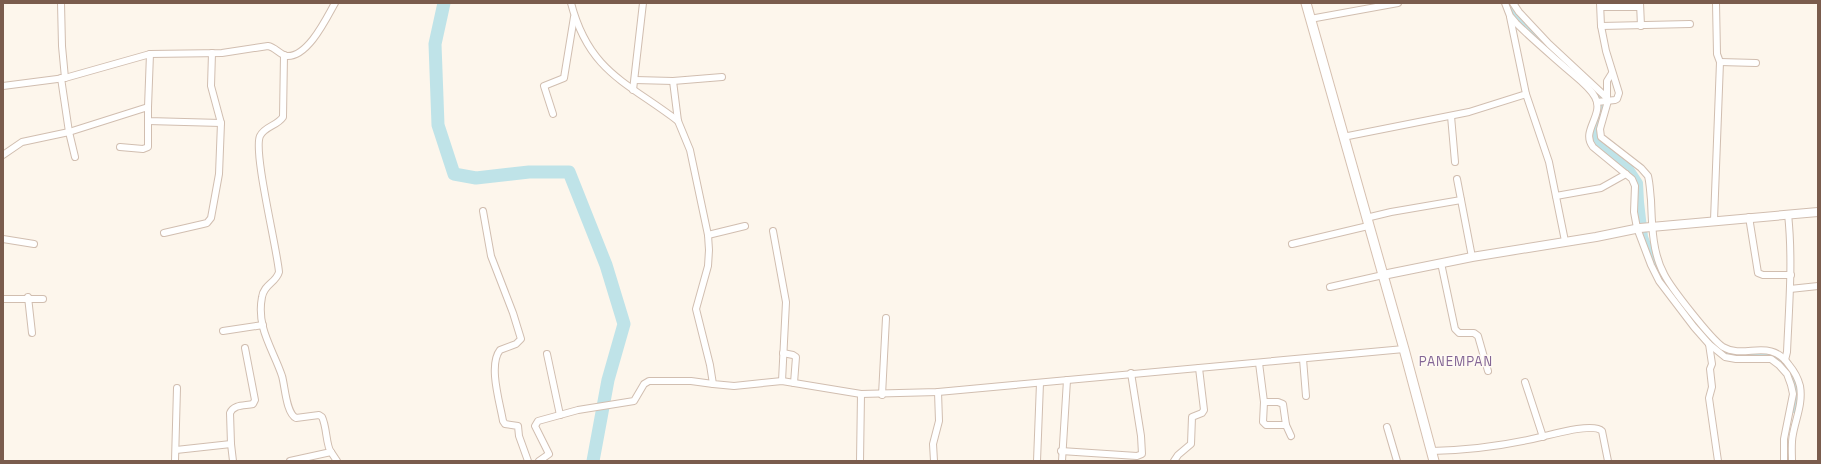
<svg xmlns="http://www.w3.org/2000/svg" width="1821" height="464" viewBox="0 0 1821 464" font-family="'Space Grotesk',sans-serif">
	<style>
		.lines { fill: none; stroke-linecap: round; stroke-linejoin: round }
		.canal { stroke: #bfe3e8; stroke-width: 8 }
		.river { stroke: #bfe3e8; stroke-width: 13 }
		.minor-casing { stroke: #d1beb0; stroke-width: 8 }
		.tertiary-casing { stroke: #d1beb0; stroke-width: 10 }
		.secondary-casing { stroke: #d6c0b0; stroke-width: 11 }
		.minor { stroke: #fff; stroke-width: 6 }
		.tertiary { stroke: #fff; stroke-width: 8 }
		.secondary { stroke: #fff; stroke-width: 9 }
		.labels { text-anchor: middle; stroke-width: 3; stroke-linejoin: round; paint-order: stroke }
		.quarter-label { font-size: 13px; letter-spacing: 1px; fill: #846695; stroke: #fffaf3 }
	</style>
	<rect width="100%" height="100%" fill="#fdf6ec"/>
	<g class="lines">
		<g class="canal">
			<polyline points="1509,3 1514,13 1577,74"/>
			<path d="M1593 88C1611 104 1597 114 1595 132 1595 136 1597 141 1598 144L1628 166 1639 183 1640 202 1644 237 1651 255 1672 293 1708 339 1722 352 1772 356 1783 362 1792 377 1796 397 1793 409"/>
		</g>
		<polyline class="river" points="444,3 435,44 438,125 454,174 476,178 529,172 569,172 606,265 624,324 608,380 593,461"/>
		<g class="minor-casing">
			<g id="minor">
				<polyline points="61,3 62,46 65,78"/>
				<path d="M571 3C589 72 627 82 678 121"/>
				<path d="M1505 3 1510 16 1516 23C1532 39 1550 54 1567 69 1576 77 1589 86 1595 97 1605 115 1580 131 1593 147L1632 179 1635 186 1634 212 1637 228 1651 265 1659 281 1694 327 1709 344 1725 357 1736 359H1771L1779 365 1787 374 1791 385 1793 394 1784 439V461"/>
				<path d="M1513 3 1519 12 1549 44 1607 98 1608 101 1600 129 1601 137 1641 168 1648 176C1650 184 1650 192 1651 200 1652 224 1652 252 1664 274 1671 288 1711 339 1723 347 1745 360 1770 337 1789 365 1794 371 1798 378 1800 386 1803 403 1796 418 1793 434 1791 443 1792 452 1792 461"/>
				<polyline points="1640,3 1641,26"/>
				<polyline points="1601,7 1640,7"/>
				<polyline points="1310,19 1398,3"/>
				<polyline points="1601,26 1690,24"/>
				<path d="M284 55 283 117C277 126 265 126 260 136 253 152 277 248 279 272 276 283 264 284 262 297 256 328 273 349 282 376 285 386 286 413 296 418L319 415 322 417C327 427 326 446 331 452"/>
				<polyline points="1720,62 1756,63"/>
				<polyline points="61,78 69,132 75,157"/>
				<polyline points="635,80 673,81 722,77"/>
				<polyline points="673,81 678,121 690,150 708,235 709,250 708,266 696,309 710,365 713,384 734,386 782,381 861,394 938,392 1404,349"/>
				<path d="M3 86 65 78 150 54 222 53 268 46C275 47 280 55 287 56 308 57 326 19 335 3"/>
				<polyline points="633,90 643,3"/>
				<polyline points="1526,94 1549,162 1565,241"/>
				<polyline points="1607,98 1607,81 1612,73"/>
				<polyline points="1597,102 1615,100 1617,99 1619,93 1606,51 1601,26 1600,3"/>
				<polyline points="148,107 150,54"/>
				<polyline points="553,114 544,86 564,78 574,17"/>
				<polyline points="1451,116 1455,162"/>
				<polyline points="1343,137 1469,112 1526,94 1510,17"/>
				<polyline points="120,147 143,149 148,147 148,121"/>
				<polyline points="3,155 22,142 69,132 148,107 148,121 221,123"/>
				<polyline points="1457,179 1472,257"/>
				<polyline points="1556,196 1601,188 1626,174"/>
				<path d="M483 211 491 256 513 313 521 339 516 344 500 350C488 365 500 403 503 421L505 424 518 426 519 436 528 461"/>
				<polyline points="1749,217 1758,273 1763,275 1791,275"/>
				<polyline points="1366,218 1391,212 1461,200"/>
				<polyline points="1714,220 1720,62 1717,54 1716,3"/>
				<polyline points="773,231 786,302 782,381"/>
				<polyline points="164,233 203,224 207,223 211,218 219,174 221,123 211,86 212,53"/>
				<polyline points="708,235 745,226"/>
				<polyline points="3,239 34,244"/>
				<polyline points="1292,244 1368,226"/>
				<polyline points="1441,263 1455,329 1459,333 1474,333 1478,336 1488,371"/>
				<polyline points="1330,287 1383,275"/>
				<polyline points="1790,289 1818,286"/>
				<polyline points="28,297 32,333"/>
				<polyline points="3,299 43,299"/>
				<polyline points="223,331 263,325"/>
				<polyline points="1709,344 1712,364 1710,369 1712,387 1709,398 1718,461"/>
				<polyline points="783,353 793,355 796,357 794,383"/>
				<polyline points="547,354 560,415"/>
				<polyline points="1303,359 1306,396"/>
				<path d="M1785 360 1787 352C1789 306 1793 260 1788 214"/>
				<polyline points="1259,363 1264,402 1263,422 1266,425 1286,425"/>
				<polyline points="1525,382 1543,437"/>
				<polyline points="882,395 886,318"/>
				<polyline points="1264,402 1278,402 1283,404 1286,425 1291,436"/>
				<polyline points="1387,427 1397,461"/>
				<polyline points="176,450 231,444"/>
				<polyline points="1061,451 1137,456 1142,454 1141,436 1131,373"/>
				<path d="M1432 451C1469 450 1509 445 1545 436 1557 433 1594 423 1602 431L1608 461"/>
				<polyline points="175,461 177,388"/>
				<path d="M233 461 231 444 230 413C234 404 245 406 253 404L255 400 245 348"/>
				<polyline points="290,461 331,452 337,461"/>
				<polyline points="539,461 549,454 535,426 538,421 578,410 634,401 644,384 649,381 691,381 713,384"/>
				<polyline points="860,461 861,394"/>
				<polyline points="934,461 933,444 939,421 938,392"/>
				<polyline points="1037,461 1040,383"/>
				<polyline points="1062,461 1067,380"/>
				<polyline points="1174,461 1178,455 1191,444 1192,417 1202,413 1204,410 1199,368"/>
			</g>
		</g>
		<g class="tertiary-casing">
			<polyline id="tertiary" points="1383,275 1472,257 1596,237 1640,228 1818,212"/>
		</g>
		<g class="secondary-casing">
			<polyline id="secondary" points="1306,3 1404,349 1434,461"/>
		</g>
		<use href="#minor" class="minor"/>
		<use href="#tertiary" class="tertiary"/>
		<use href="#secondary" class="secondary"/>
	</g>
	<g class="labels">
		<g class="quarter-label">
			<text x="1456" y="366">PANEMPAN</text>
		</g>
	</g>
	<rect width="1821" height="464" fill="none" stroke="#7a5c4d" stroke-width="8"/>
</svg>
